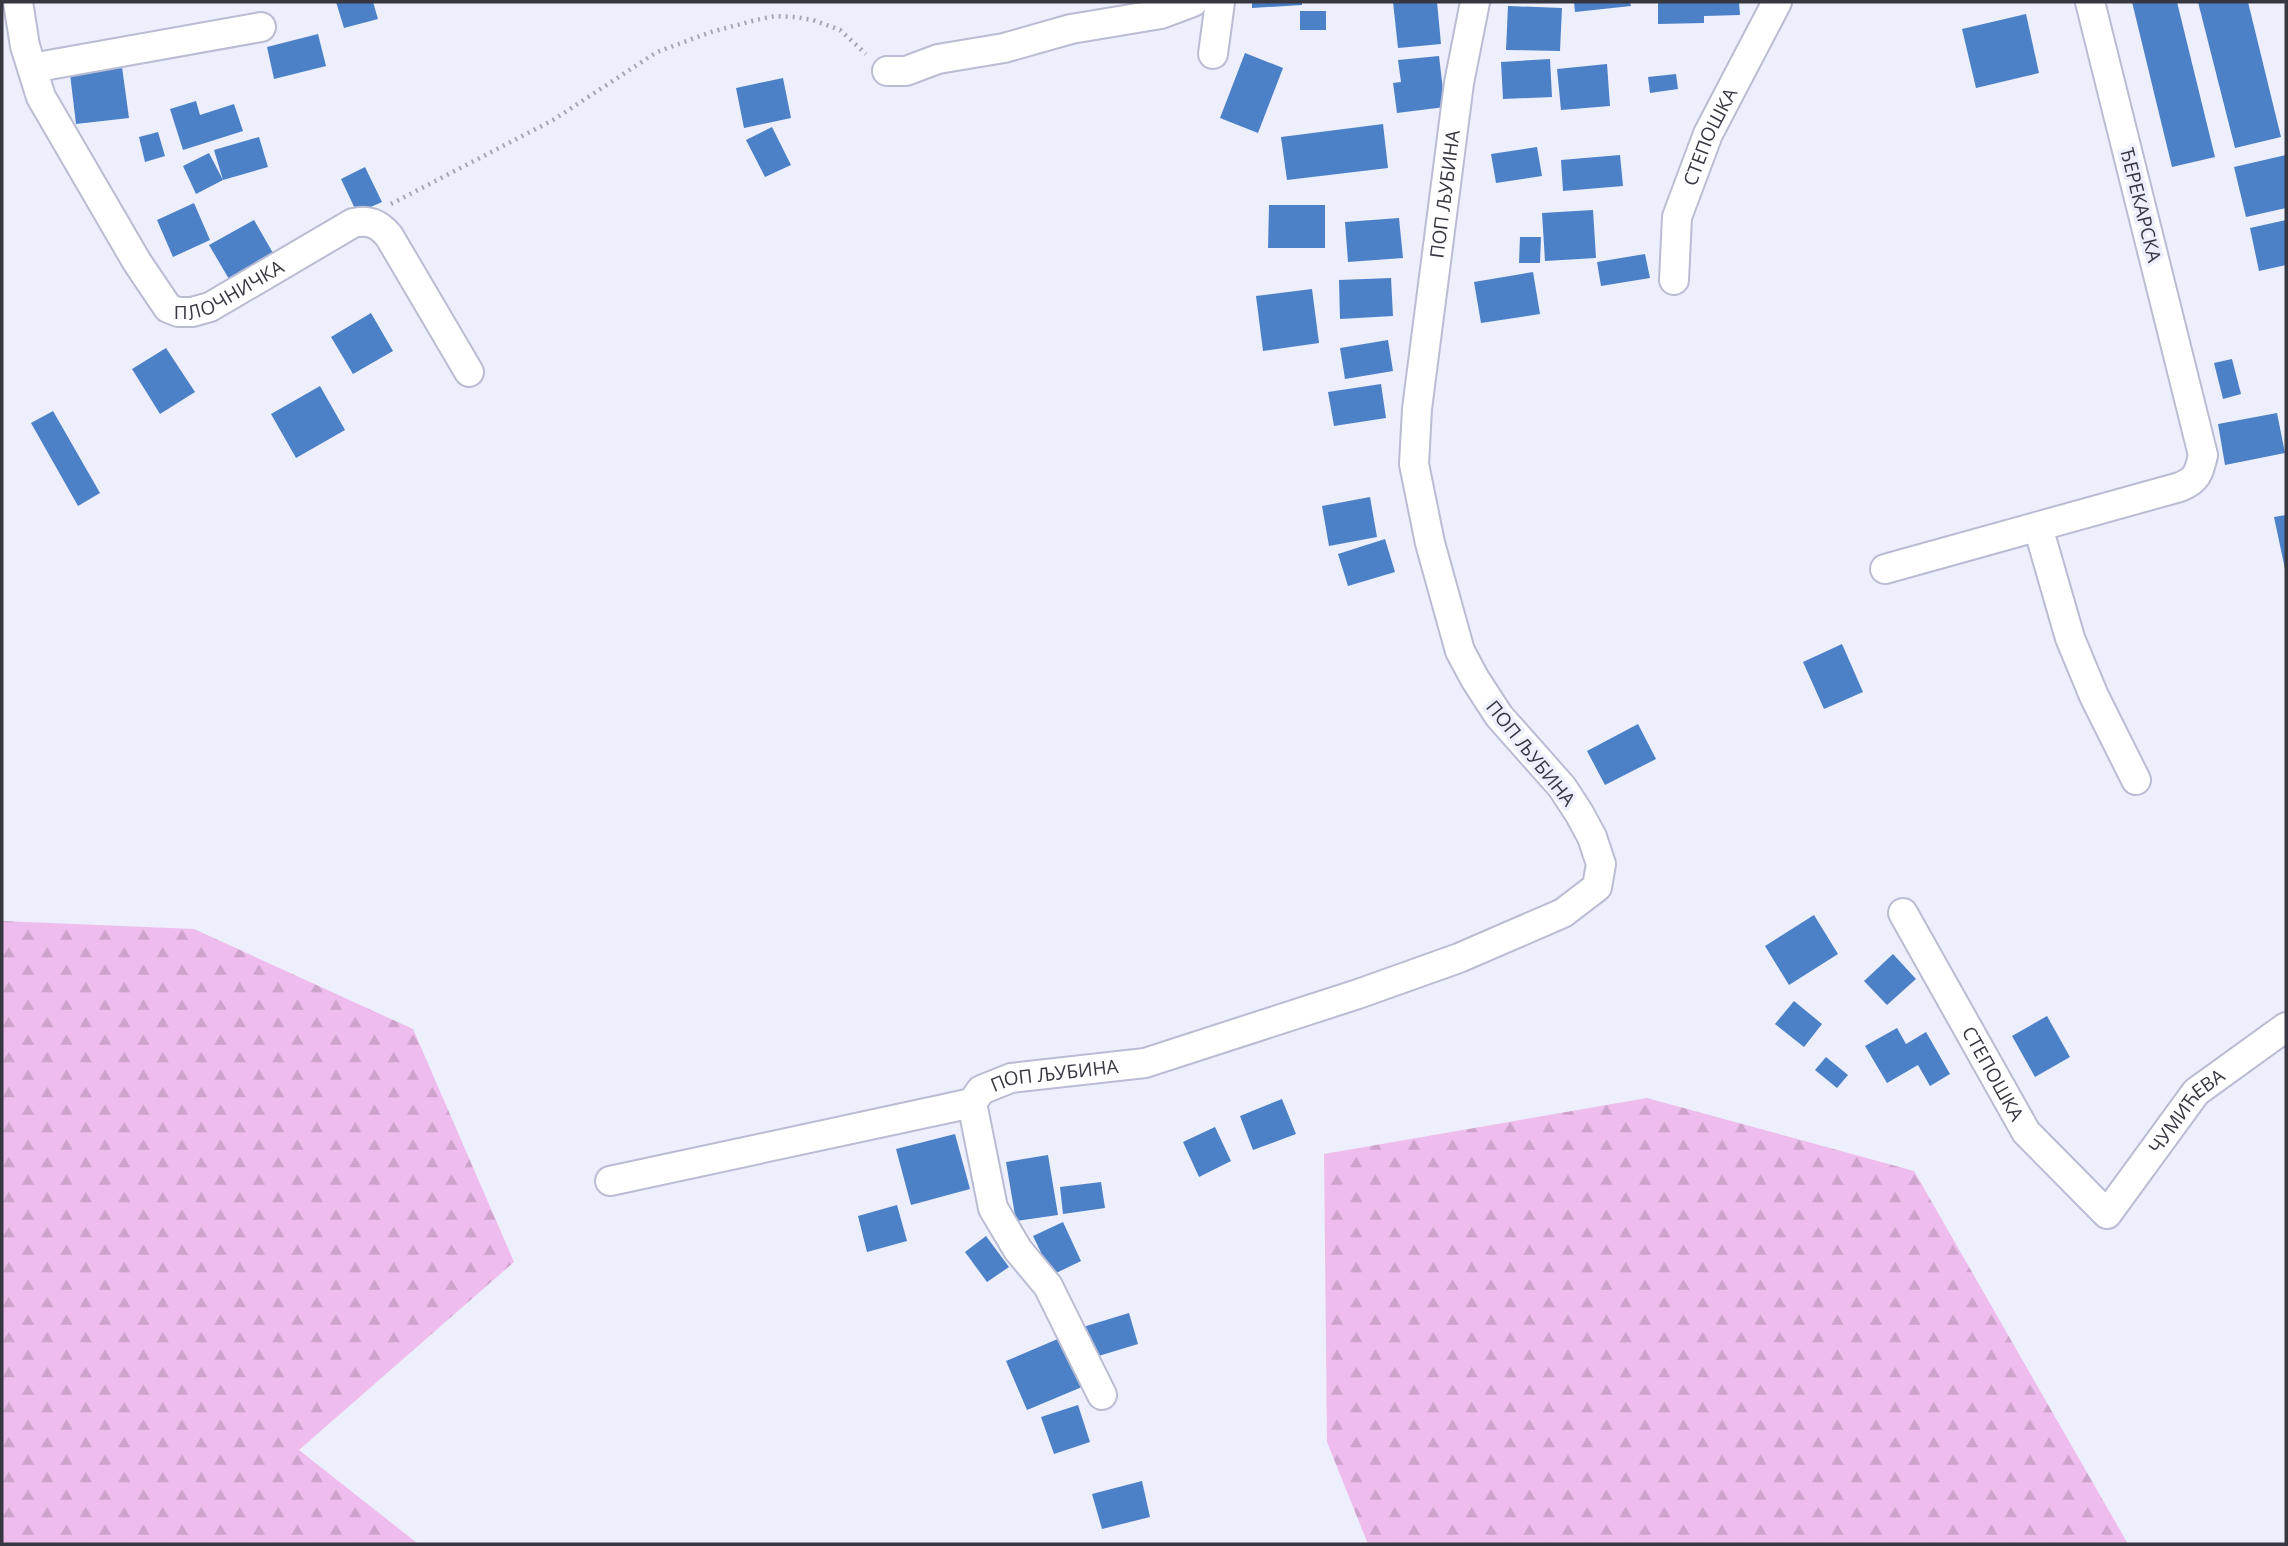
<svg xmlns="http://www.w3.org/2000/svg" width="2288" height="1546" viewBox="0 0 2288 1546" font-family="'Open Sans',sans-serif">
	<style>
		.forest { fill: url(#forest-firs) }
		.building { fill: #4c81c8 }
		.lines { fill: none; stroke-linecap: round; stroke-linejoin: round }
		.minor-casing { stroke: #b9bcd3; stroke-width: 32 }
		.path { stroke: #a5a7b3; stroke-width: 4.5; stroke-dasharray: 2 5; stroke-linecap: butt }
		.minor { stroke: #fff; stroke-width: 28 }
		.labels { text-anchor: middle; stroke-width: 7; stroke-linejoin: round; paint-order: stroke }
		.street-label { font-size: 19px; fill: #363741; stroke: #edeffd }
	</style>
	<defs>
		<pattern id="forest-firs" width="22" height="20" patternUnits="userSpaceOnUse" patternTransform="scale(1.75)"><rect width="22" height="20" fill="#eebded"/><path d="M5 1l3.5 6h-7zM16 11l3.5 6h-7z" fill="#cda3cc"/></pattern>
	</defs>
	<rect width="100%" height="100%" fill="#edeffd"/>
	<g class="forest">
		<polygon points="2,921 194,929 413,1029 514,1262 299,1450 417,1543 421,1544 2,1544"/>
		<polygon points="1647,1098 1914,1171 2128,1544 1368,1544 1327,1442 1324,1154"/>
	</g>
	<g class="building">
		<polygon points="336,2 373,2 378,19 344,28"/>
		<polygon points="1252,2 1302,2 1302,5 1252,8"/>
		<polygon points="1393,2 1437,2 1441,44 1398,48"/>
		<polygon points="1574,2 1630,2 1631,6 1575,12"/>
		<polygon points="1658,2 1739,2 1740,15 1704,16 1704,23 1658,24"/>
		<polygon points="2132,2 2177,2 2215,157 2172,167"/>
		<polygon points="2198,2 2248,2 2281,137 2235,148"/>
		<polygon points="1508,6 1562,8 1560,51 1506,50"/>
		<rect x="1300" y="11" width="26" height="19"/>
		<polygon points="2026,14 2039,73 1976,88 1962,29"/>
		<polygon points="318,34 326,66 274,79 267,47"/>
		<polygon points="1245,53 1283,68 1258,133 1220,118"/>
		<polygon points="1439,56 1445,107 1397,113 1393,83 1401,82 1398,60"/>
		<polygon points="1550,59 1552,97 1503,99 1501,62"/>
		<polygon points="1607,64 1610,106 1561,110 1557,69"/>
		<polygon points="122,67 129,118 76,124 70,74"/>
		<polygon points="1676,74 1678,89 1650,93 1648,77"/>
		<polygon points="783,78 791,118 744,128 736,88"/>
		<polygon points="196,101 200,115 234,104 243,131 183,150 170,109"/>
		<polygon points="1383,124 1388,168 1287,180 1281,137"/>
		<polygon points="772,127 791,165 765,177 746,140"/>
		<polygon points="158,132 165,156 145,162 139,137"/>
		<polygon points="259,137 268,167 223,180 214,150"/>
		<polygon points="1537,147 1542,176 1496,183 1491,154"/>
		<polygon points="209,153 223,180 196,194 183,166"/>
		<polygon points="1620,155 1623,186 1563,191 1561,160"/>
		<polygon points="2286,155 2286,208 2246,217 2234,167"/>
		<polygon points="365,167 382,202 357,213 341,179"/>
		<polygon points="194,203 210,240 173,257 157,220"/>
		<polygon points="1269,205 1325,205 1325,248 1268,248"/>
		<polygon points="1593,210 1596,258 1545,261 1542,213"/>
		<polygon points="1399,218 1403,258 1348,262 1345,222"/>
		<polygon points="254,220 273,253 229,279 209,245"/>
		<polygon points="2286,220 2286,265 2259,271 2250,228"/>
		<polygon points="1520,237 1541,237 1540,263 1519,263"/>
		<polygon points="1645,254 1650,278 1601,286 1597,262"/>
		<polygon points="1533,272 1540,314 1481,323 1474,282"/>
		<polygon points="1391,278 1393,316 1340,319 1339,280"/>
		<polygon points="1312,289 1319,343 1263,351 1256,296"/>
		<polygon points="371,313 393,351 353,374 331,337"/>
		<polygon points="1388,340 1393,371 1345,379 1340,348"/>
		<polygon points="166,348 195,392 160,414 132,369"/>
		<polygon points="2232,359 2241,394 2223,399 2214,363"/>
		<polygon points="1381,384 1386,418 1334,426 1328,392"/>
		<polygon points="320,386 345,430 296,458 271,414"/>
		<polygon points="53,411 100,493 78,506 31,423"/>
		<polygon points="2277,413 2285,453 2225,465 2218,424"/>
		<polygon points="1370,497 1377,537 1329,546 1322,506"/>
		<polygon points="2286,515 2286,569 2285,569 2274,517"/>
		<polygon points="1385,539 1395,572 1348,586 1338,554"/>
		<polygon points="1842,644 1863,692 1824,709 1803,662"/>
		<polygon points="1638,724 1656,759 1605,785 1587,751"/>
		<polygon points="1814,915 1838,954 1789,985 1765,946"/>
		<polygon points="1893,954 1916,979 1887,1005 1864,981"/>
		<polygon points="1794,1001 1822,1024 1804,1047 1775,1024"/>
		<polygon points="2047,1016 2070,1057 2035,1077 2012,1036"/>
		<polygon points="1897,1028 1906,1044 1926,1032 1950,1074 1930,1086 1918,1065 1887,1083 1865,1046"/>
		<polygon points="1826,1057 1848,1075 1837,1088 1815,1070"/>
		<polygon points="1282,1099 1296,1134 1253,1150 1240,1116"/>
		<polygon points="1215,1127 1231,1161 1199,1177 1183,1142"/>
		<polygon points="955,1134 970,1189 911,1205 896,1149"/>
		<polygon points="1048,1155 1058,1215 1016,1221 1006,1162"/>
		<polygon points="1101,1182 1105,1208 1063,1214 1060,1187"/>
		<polygon points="897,1205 907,1241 867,1252 858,1216"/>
		<polygon points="1063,1222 1081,1261 1052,1275 1033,1236"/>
		<polygon points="986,1236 1009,1267 987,1282 965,1252"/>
		<polygon points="1129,1313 1138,1344 1092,1358 1083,1327"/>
		<polygon points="1060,1338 1082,1387 1027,1410 1006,1361"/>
		<polygon points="1078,1405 1090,1442 1054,1454 1041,1417"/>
		<polygon points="1142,1481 1150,1517 1102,1529 1092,1494"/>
	</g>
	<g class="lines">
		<g class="minor-casing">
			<g id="minor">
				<path id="s1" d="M18 2 25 46 41 97 137 262 168 308 178 312H192L210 307 353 223C369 219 379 224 389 236L469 372"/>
				<polyline points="1213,54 1220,2"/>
				<polyline points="32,68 261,27"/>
				<polyline points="887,71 906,71 938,59 1004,48 1071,29 1161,14 1193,2"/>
				<path id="s2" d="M1674 280 1677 217 1708 134 1777 2"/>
				<polyline points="2038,527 2070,638 2094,696 2136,780"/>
				<path d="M1885 569 2180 487C2197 480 2199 473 2203 455L2090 2"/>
				<path id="s3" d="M1903 913 2026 1132 2107 1214 2196 1092 2286 1027"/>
				<polyline points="610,1181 972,1103"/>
				<path id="s4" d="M1102 1395 1048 1286 1018 1250 993 1208 972 1103 981 1090 1011 1078 1145 1063 1358 994 1459 958 1563 913 1597 887 1601 864 1592 837 1579 813 1562 787 1499 716 1475 679 1460 651 1430 543 1414 464 1417 409 1459 83 1475 2"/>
			</g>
		</g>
		<polyline class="path" points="391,204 553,120 657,52 711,32 756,20 775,16 795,17 813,20 840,30 866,54"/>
		<use href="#minor" class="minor"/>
	</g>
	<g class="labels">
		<g class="street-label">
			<text dy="7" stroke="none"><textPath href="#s2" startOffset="150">СТЕПОШКА</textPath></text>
			<text dy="7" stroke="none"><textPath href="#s4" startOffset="1740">ПОП ЉУБИНА</textPath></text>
			<text transform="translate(2141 205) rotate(76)" y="7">ЂЕРЕКАРСКА</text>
			<text dy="7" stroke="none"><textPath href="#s1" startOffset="411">ПЛОЧНИЧКА</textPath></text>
			<text transform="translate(1531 753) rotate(51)" y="7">ПОП ЉУБИНА</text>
			<text dy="7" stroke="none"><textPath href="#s3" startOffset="184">СТЕПОШКА</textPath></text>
			<text dy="7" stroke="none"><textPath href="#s4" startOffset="416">ПОП ЉУБИНА</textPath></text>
			<text dy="7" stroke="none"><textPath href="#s3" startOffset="497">ЧУМИЋЕВА</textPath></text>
		</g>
	</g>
	<rect width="2288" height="1546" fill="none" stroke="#363741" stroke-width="7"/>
</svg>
